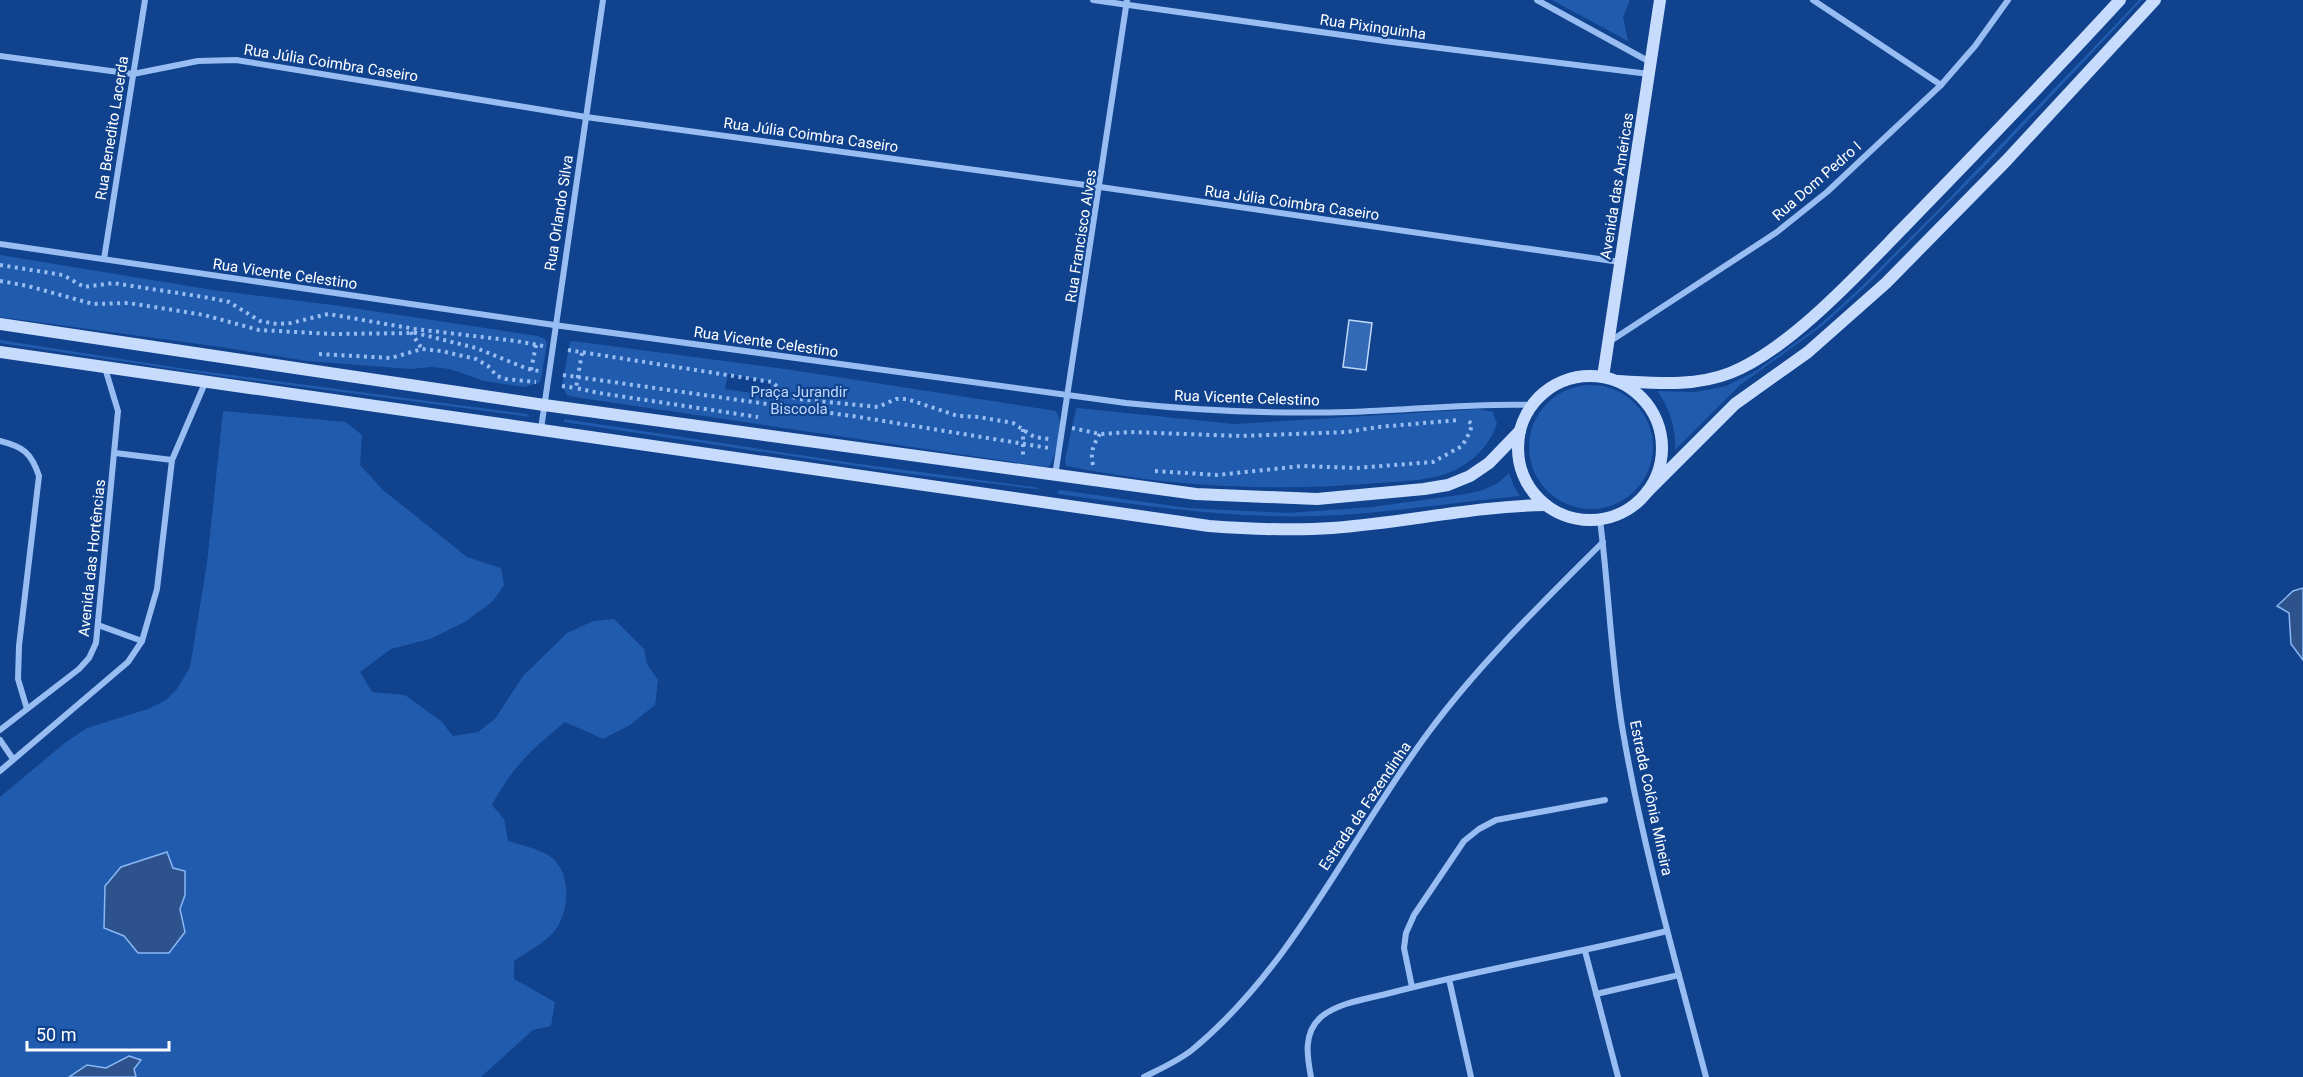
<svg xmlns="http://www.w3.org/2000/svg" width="2303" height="1077" viewBox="0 0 2303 1077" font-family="Roboto,sans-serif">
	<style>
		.green { fill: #215bad; fill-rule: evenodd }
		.water { fill: #2e538c; stroke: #89b7f6; stroke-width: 1.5 }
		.building { fill: #3469b5; stroke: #bfd9fd; stroke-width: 1.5 }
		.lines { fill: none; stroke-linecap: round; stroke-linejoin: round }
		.path { stroke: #98bdf2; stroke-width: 4; stroke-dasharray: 3 4.5; stroke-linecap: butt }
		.street { stroke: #98bdf2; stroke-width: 6 }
		.secondary { stroke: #c7dcfc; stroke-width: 12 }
		.labels { text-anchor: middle; stroke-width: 4.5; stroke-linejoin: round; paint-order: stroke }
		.street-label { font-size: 15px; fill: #fff; stroke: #10428d }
		.park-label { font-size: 15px; fill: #bfd9fd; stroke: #10428d }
	</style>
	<rect width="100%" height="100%" fill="#10428d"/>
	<g class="green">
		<polygon points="1552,0 1630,0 1623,17 1628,41"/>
		<path d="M2139 0H2142L1989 162 1864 288 1822 326 1740 385 1675 450C1676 429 1670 408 1657 391L1696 392 1726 386 1756 371 1817 327 1858 290 1942 206Z"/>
		<polygon points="0,255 213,290 333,305 538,336 545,339 547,344 541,379 539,383 524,387 484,381 450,369 432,367 410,369 307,361 221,347 0,317"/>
		<polygon points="0,340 186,369 527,414 530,417 220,376 0,343"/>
		<path d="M573 341 785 369 1056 411C1065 425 1057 452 1050 465L1047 467 574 397 567 395 562 386 570 342ZM728 374 772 382 770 396 725 389Z"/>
		<circle cx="1591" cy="447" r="62"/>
		<path d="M1078 408 1234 424 1479 409 1493 412 1497 424C1490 443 1477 458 1459 468 1436 481 1405 481 1379 483 1274 492 1169 487 1066 466L1065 460 1076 409Z"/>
		<path d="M223 411 346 422 362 435 360 465 383 490 467 557 501 568 504 585 493 601 465 622 430 639 391 649 360 672 372 692 405 695 441 721 453 736 478 732 495 719 523 676 567 633 593 621 614 619 644 649 647 664 658 680 655 705 630 725 603 739 565 722C532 749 513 766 492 805L504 819 508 841C521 845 536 848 548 855 571 869 570 905 558 926 549 941 528 951 514 961V979L555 1002 551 1026 533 1030 481 1077H0V797L66 742 87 728 148 709 166 700 177 689 190 667 207 563Z"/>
		<polygon points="564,419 853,463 1040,488 1036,489 909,474 564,422"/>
		<path d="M1509 473 1514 487 1520 496C1438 504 1354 519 1271 516 1200 514 1129 504 1059 494L1057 492 1060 490 1188 508 1288 513 1372 507 1466 494 1483 490 1498 483Z"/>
	</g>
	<g class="water">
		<polygon points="2303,588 2303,660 2291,644 2289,613 2277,606 2293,591"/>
		<polygon points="167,852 173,868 185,871 185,895 180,909 185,932 169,953 138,953 124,936 104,928 105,886 121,867"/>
		<polygon points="129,1056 141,1060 134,1069 136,1077 69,1077 87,1065 106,1068"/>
	</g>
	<polygon class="building" points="1349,320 1372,323 1366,370 1343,367"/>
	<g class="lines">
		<g class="path">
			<polyline points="0,265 63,275 84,287 113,283 210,298 229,302 260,321 277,324 291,323 328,314 415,329 516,341 543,346"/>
			<polyline points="0,281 28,286 93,304 128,303 167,309 204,315 259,330 332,334 416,333 476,348 528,369 539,371"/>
			<polyline points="411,332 422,349"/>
			<polyline points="568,350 772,382 785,393 797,399 878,407 896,399 907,399 958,416 979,417 1013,423 1034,437 1049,439"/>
			<polyline points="582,353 576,388 599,393 758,417"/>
			<polyline points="319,354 391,358 422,349 441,351 476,359 488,366 497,376 506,379 536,382"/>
			<polyline points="531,370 536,345"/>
			<polyline points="563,375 859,417 1049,448"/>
			<polyline points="562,386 576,388"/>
			<polyline points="1072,428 1100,434 1130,432 1240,436 1347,432 1378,427 1459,420"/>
			<polyline points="1023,429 1023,457"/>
			<path d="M1093 465C1090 453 1093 445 1100 434"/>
			<polyline points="1155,471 1217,475 1302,466 1356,468 1433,462 1462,446 1470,432 1472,424 1467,420"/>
		</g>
		<g class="street">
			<polyline points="1093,0 1392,42 1649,74"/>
			<polyline points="1537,0 1650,62"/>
			<polyline points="1813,0 1941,85"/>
			<polyline points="0,56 133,74 198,61 236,60 586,117 1100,187 1620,262"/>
			<path d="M0 244 554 325 1126 403C1201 411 1275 414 1350 412 1411 410 1472 403 1533 405"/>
			<polyline points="104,259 145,0"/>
			<polyline points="1609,342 1777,232 1827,192 1941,85 1975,46 2008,0"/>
			<polyline points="541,429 603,0"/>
			<path d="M0 441C23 447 31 452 39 476L19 646 18 679 27 709"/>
			<polyline points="115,453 172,460"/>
			<polyline points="1055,476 1127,0"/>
			<path d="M1600 520C1609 590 1611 662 1623 732 1643 848 1676 963 1706 1077"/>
			<polyline points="98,625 142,641"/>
			<polyline points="0,730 79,669 89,658 96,643 118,411 105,368"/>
			<polyline points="0,740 13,759"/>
			<polyline points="0,771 128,662 142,641 157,589 172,460 205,383"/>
			<polyline points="1585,951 1618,1077"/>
			<polyline points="1449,979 1471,1077"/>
			<polyline points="1412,987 1404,948 1406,933 1414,915 1464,841 1479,829 1496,820 1605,800"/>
			<polyline points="1596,994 1679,975"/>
			<path d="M1144 1077C1160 1069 1178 1061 1192 1050 1294 966 1350 838 1428 733 1479 664 1542 603 1603 542"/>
			<path d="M1311 1077C1307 1056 1303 1033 1321 1017 1339 1002 1368 999 1390 993 1481 969 1575 954 1667 931"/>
		</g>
		<g class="secondary">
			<polyline points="0,324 544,405 1196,494 1317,499 1424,489 1448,485 1470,476 1489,463 1520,431"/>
			<path d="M0 352 1209 526C1250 529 1291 531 1332 528 1404 523 1474 506 1546 505"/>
			<circle cx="1590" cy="448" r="72"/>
			<polyline points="1603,377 1660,0"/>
			<path d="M1618 381C1656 383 1694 387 1730 373 1789 350 1859 273 1904 227 1977 152 2049 77 2120 0"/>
			<polyline points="1647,492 1735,404 1808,352 1886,283 2006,161 2155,0"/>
		</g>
	</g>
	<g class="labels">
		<g class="street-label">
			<text transform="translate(1373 27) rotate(8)" y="5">Rua Pixinguinha</text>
			<text transform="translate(331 63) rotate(9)" y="5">Rua Júlia Coimbra Caseiro</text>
			<text transform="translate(112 128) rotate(-81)" y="5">Rua Benedito Lacerda</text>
			<text transform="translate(811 135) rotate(8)" y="5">Rua Júlia Coimbra Caseiro</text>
			<text transform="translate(1817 181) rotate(-41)" y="5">Rua Dom Pedro I</text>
			<text transform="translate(1617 186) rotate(-81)" y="5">Avenida das Américas</text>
			<text transform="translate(1292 203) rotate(8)" y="5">Rua Júlia Coimbra Caseiro</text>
			<text transform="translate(559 213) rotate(-81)" y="5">Rua Orlando Silva</text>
			<text transform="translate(1081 236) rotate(-81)" y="5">Rua Francisco Alves</text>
			<text transform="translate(285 274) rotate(8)" y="5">Rua Vicente Celestino</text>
			<text transform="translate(766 342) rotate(8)" y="5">Rua Vicente Celestino</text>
			<text transform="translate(1247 398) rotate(2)" y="5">Rua Vicente Celestino</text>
			<text transform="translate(92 558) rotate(-84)" y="5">Avenida das Hortências</text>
			<text transform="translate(1651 798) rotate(78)" y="5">Estrada Colônia Mineira</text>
			<text transform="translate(1365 806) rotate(-56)" y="5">Estrada da Fazendinha</text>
		</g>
		<g class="park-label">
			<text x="799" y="397">Praça Jurandir<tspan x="799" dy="17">Biscoola</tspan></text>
		</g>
	</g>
	<path d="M27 1041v9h142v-9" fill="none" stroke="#ffffff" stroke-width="3"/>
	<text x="36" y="1041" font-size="18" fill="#ffffff" stroke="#10428d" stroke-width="4.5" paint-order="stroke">50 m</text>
</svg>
